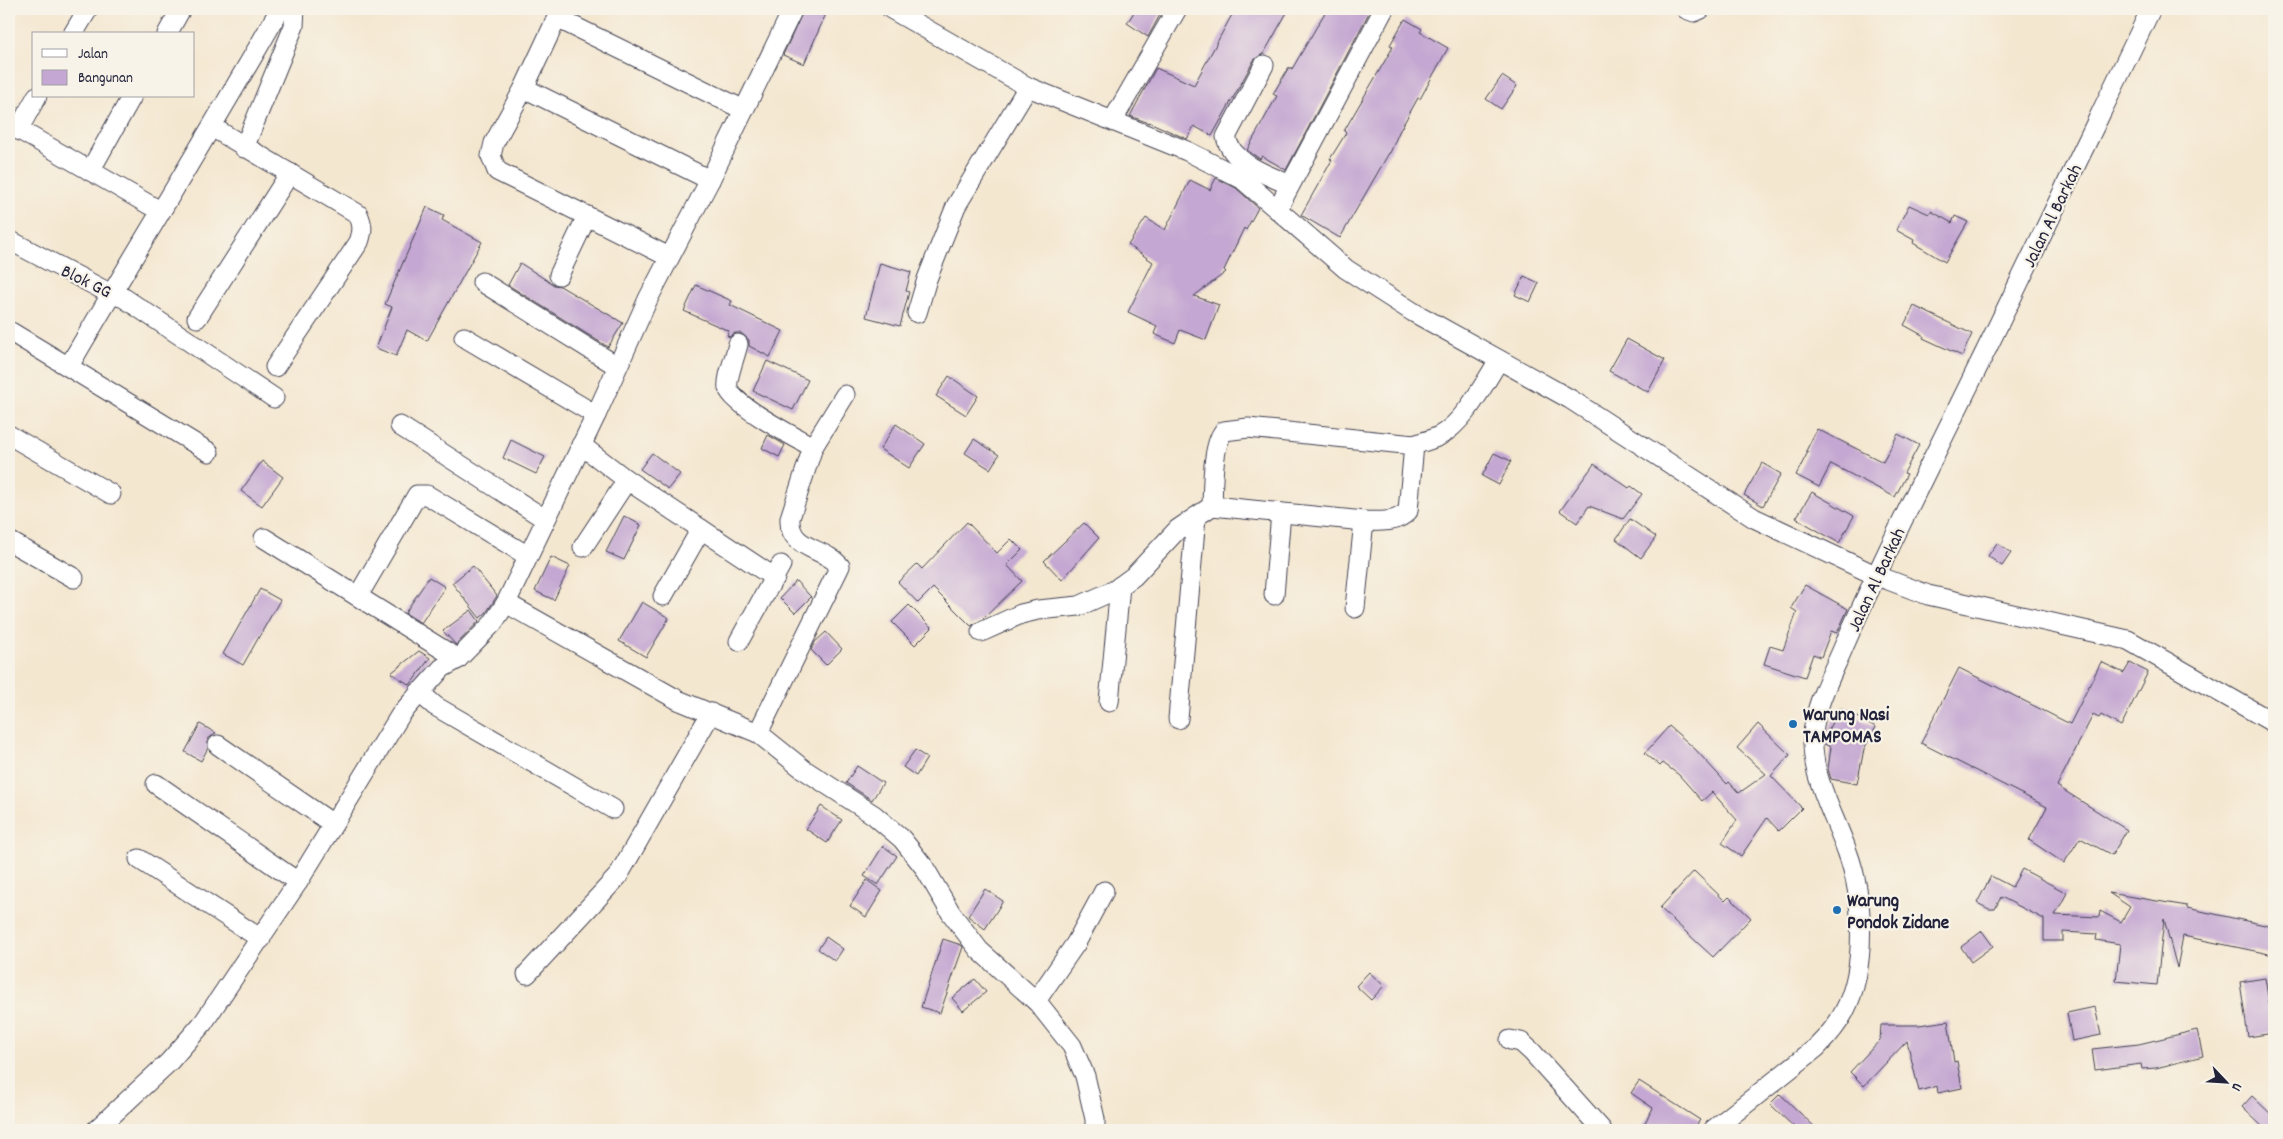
<svg xmlns="http://www.w3.org/2000/svg" width="2283" height="1139" viewBox="0 0 2283 1139" font-family="Dekko,sans-serif">
	<style>
		.building { fill: #c4a7d2 }
		.lines { fill: none; stroke-linecap: round; stroke-linejoin: round }
		.minor-casing { stroke: #424051; stroke-width: 21 }
		.minor { stroke: #fff; stroke-width: 19 }
		.poi-dot { fill: #1f6fb2; stroke: #f7f3e8; stroke-width: 2 }
		.labels { text-anchor: middle; stroke-width: 4.5; stroke-linejoin: round; paint-order: stroke }
		.street-label { font-size: 19px; fill: #22223b; stroke: #f7f3e8 }
		.poi-label { font-size: 19px; font-weight: bold; fill: #22223b; stroke: #f7f3e8; text-anchor: start }
	</style>
	<rect width="100%" height="100%" fill="#f7f3e8"/>
	<filter id="ink" filterUnits="userSpaceOnUse"><feTurbulence type="fractalNoise" baseFrequency=".02" numOctaves="2"/><feDisplacementMap in="SourceGraphic" scale="10" xChannelSelector="R" yChannelSelector="G"/><feConvolveMatrix kernelMatrix="1 2 1 2 8 2 1 2 1" color-interpolation-filters="sRGB"/></filter>
	<filter id="wash" filterUnits="userSpaceOnUse"><feTurbulence type="fractalNoise" baseFrequency=".0096" numOctaves="4" result="noise"/><feDisplacementMap in="SourceGraphic" scale="20" xChannelSelector="R" yChannelSelector="G"/><feGaussianBlur stdDeviation="1.12" result="paint"/><feColorMatrix in="noise" values="0 0 0 0 0 0 0 0 0 0 0 0 0 0 0 0 0 1.4 0 .05"/><feComposite in="paint" operator="in"/></filter>
	<g filter="url(#wash)">
		<rect width="100%" height="100%" fill="#f4e7d0"/>
		<g id="blocks">
			<g class="building">
				<polygon points="804,9 828,9 804,64 783,55"/>
				<polygon points="1136,9 1154,9 1161,13 1148,37 1127,23"/>
				<polygon points="1235,9 1289,9 1264,53 1254,60 1212,136 1194,126 1187,139 1149,122 1149,123 1130,116 1156,68 1194,85"/>
				<polygon points="1327,9 1371,9 1286,170 1262,156 1260,159 1247,150 1277,96 1273,94 1289,67 1292,69"/>
				<polygon points="1405,19 1422,29 1420,32 1448,48 1420,99 1418,98 1399,132 1390,153 1389,153 1340,238 1301,215 1332,160 1330,159 1346,133 1344,131 1393,47 1390,45"/>
				<polygon points="1502,76 1517,86 1501,109 1486,99"/>
				<polygon points="1216,178 1236,188 1258,208 1246,230 1244,228 1224,270 1226,272 1194,296 1219,305 1206,340 1180,330 1175,343 1154,334 1157,326 1128,312 1153,262 1128,245 1146,218 1165,230 1190,180 1210,190"/>
				<polygon points="1909,205 1929,214 1931,211 1952,223 1955,216 1968,222 1945,262 1913,243 1914,240 1896,230"/>
				<polygon points="427,207 444,215 442,220 482,242 427,341 407,330 396,356 376,348 392,307 385,304"/>
				<polygon points="520,263 554,285 560,286 623,323 608,347 508,285"/>
				<polygon points="880,263 911,272 906,291 909,292 900,326 866,317"/>
				<polygon points="1524,276 1539,283 1530,302 1515,295"/>
				<polygon points="696,285 732,301 730,305 783,331 770,357 749,346 749,340 741,333 735,333 729,337 727,335 729,331 684,311"/>
				<polygon points="1914,306 1972,334 1962,356 1923,338 1924,336 1904,325"/>
				<polygon points="1627,339 1665,360 1648,392 1609,371"/>
				<polygon points="767,361 808,380 793,410 753,391"/>
				<polygon points="949,376 978,396 966,415 936,396"/>
				<polygon points="896,424 925,444 909,468 880,449"/>
				<polygon points="1817,429 1883,462 1898,434 1919,445 1904,473 1907,474 1895,497 1831,464 1819,487 1796,475 1808,452 1806,451"/>
				<polygon points="768,435 785,445 779,457 762,448"/>
				<polygon points="974,439 999,455 990,469 965,453"/>
				<polygon points="511,440 545,457 536,474 503,458"/>
				<polygon points="652,453 680,474 668,489 640,469"/>
				<polygon points="1494,453 1511,461 1499,485 1482,476"/>
				<polygon points="262,461 283,477 262,506 241,491"/>
				<polygon points="1762,463 1781,474 1763,506 1744,495"/>
				<polygon points="1594,464 1629,488 1631,486 1642,494 1623,519 1589,506 1577,523 1560,511"/>
				<polygon points="1812,492 1854,516 1839,543 1796,518"/>
				<polygon points="624,516 641,525 624,560 606,552"/>
				<polygon points="1630,519 1656,537 1641,558 1616,539"/>
				<polygon points="967,522 997,553 1011,539 1022,550 1007,565 1022,581 983,619 971,626 933,588 918,603 898,582 917,564 922,569"/>
				<polygon points="1084,523 1099,538 1062,580 1044,561"/>
				<polygon points="1997,543 2011,553 2002,566 1988,556"/>
				<polygon points="551,557 570,566 554,600 535,591"/>
				<polygon points="473,566 497,596 486,613 480,618 452,583"/>
				<polygon points="429,577 445,587 421,623 405,613"/>
				<polygon points="796,581 811,597 795,613 780,598"/>
				<polygon points="1805,585 1848,609 1837,633 1831,631 1821,657 1813,654 1805,677 1764,664 1770,646 1783,650 1797,612 1791,608"/>
				<polygon points="260,589 280,600 243,665 223,654"/>
				<polygon points="642,602 669,618 646,657 619,641"/>
				<polygon points="909,605 932,628 915,645 892,622"/>
				<polygon points="471,610 479,621 456,645 443,631"/>
				<polygon points="826,632 842,649 826,665 811,650 815,642"/>
				<polygon points="419,651 430,658 410,685 391,673"/>
				<polygon points="2101,662 2124,673 2130,663 2148,672 2121,726 2101,715 2099,718 2093,715 2057,786 2127,830 2112,855 2080,838 2064,863 2029,840 2047,807 1921,743 1959,668 2070,724"/>
				<polygon points="1840,708 1876,727 1864,749 1857,784 1831,779 1828,769 1831,747 1824,744 1824,737"/>
				<polygon points="200,724 216,733 208,739 208,748 201,761 185,752"/>
				<polygon points="1758,724 1790,755 1771,776 1802,808 1779,831 1767,818 1741,856 1722,843 1737,820 1712,792 1702,801 1679,775 1663,763 1660,766 1645,753 1669,726 1695,749 1727,784 1729,782 1739,793 1766,774 1737,748"/>
				<polygon points="915,750 927,758 916,776 903,767"/>
				<polygon points="857,766 883,783 872,800 846,783"/>
				<polygon points="821,806 842,820 827,843 806,829"/>
				<polygon points="883,846 897,856 878,885 864,876"/>
				<polygon points="2022,869 2067,893 2055,915 2099,917 2100,911 2121,922 2130,907 2109,893 2187,906 2187,908 2274,927 2274,955 2183,936 2177,968 2164,919 2157,985 2116,981 2120,944 2096,940 2097,934 2063,932 2063,941 2044,941 2044,919 2001,897 1995,909 1989,909 1977,903 1991,876 2012,887"/>
				<polygon points="1694,871 1725,901 1729,897 1751,918 1713,957 1660,908"/>
				<polygon points="867,880 882,891 866,917 850,906"/>
				<polygon points="985,889 1003,901 985,929 968,916"/>
				<polygon points="1982,931 1993,946 1971,962 1961,947"/>
				<polygon points="826,937 843,949 835,961 818,949"/>
				<polygon points="943,939 961,945 963,947 940,1013 921,1007"/>
				<polygon points="1369,972 1384,986 1371,1000 1356,986"/>
				<polygon points="2265,978 2274,1033 2248,1037 2240,982"/>
				<polygon points="975,979 986,992 963,1011 952,998"/>
				<polygon points="2095,1007 2101,1035 2072,1041 2067,1013"/>
				<polygon points="1948,1021 1954,1062 1957,1061 1962,1088 1938,1093 1937,1086 1919,1091 1907,1041 1864,1086 1850,1072 1880,1040 1881,1025 1919,1025"/>
				<polygon points="2197,1030 2203,1056 2156,1068 2142,1069 2141,1064 2095,1070 2092,1049 2139,1044"/>
				<polygon points="1639,1081 1700,1120 1693,1130 1641,1130 1653,1108 1631,1093"/>
				<polygon points="1780,1094 1818,1130 1797,1130 1770,1104"/>
				<polygon points="2252,1096 2274,1117 2274,1130 2266,1130 2242,1107"/>
			</g>
		</g>
	</g>
	<g filter="url(#ink)">
		<use href="#blocks" fill-opacity="0" stroke="#424051" stroke-width="1"/>
		<g class="lines">
			<g class="minor-casing">
				<g id="minor">
					<polyline points="561,9 524,88 494,143 491,156 497,171 669,257"/>
					<polyline points="891,9 1028,87 1187,151 1242,179 1346,269 1413,312 1570,399 1754,518 1875,575 1928,595 2128,640 2274,723"/>
					<polyline points="1686,9 1694,12 1701,9"/>
					<polyline points="557,18 744,110"/>
					<polyline points="73,34 88,9"/>
					<polyline points="167,34 181,9"/>
					<path d="M1264 65 1226 137C1232 164 1268 175 1290 185"/>
					<polyline points="524,88 710,180"/>
					<polyline points="1113,120 1177,9"/>
					<polyline points="9,124 160,211"/>
					<path d="M212 127 358 214C363 225 363 231 359 242L275 367"/>
					<polyline points="18,130 37,96"/>
					<polyline points="244,148 294,26 295,9"/>
					<polyline points="90,171 132,96"/>
					<polyline points="1278,208 1384,9"/>
					<polyline points="9,240 111,294 124,298 274,398"/>
					<polyline points="559,275 587,216"/>
					<polyline points="482,282 617,366"/>
					<polyline points="917,313 927,279 956,206 1028,87"/>
					<polyline points="197,318 290,173"/>
					<polyline points="11,332 209,452"/>
					<polyline points="464,337 596,415"/>
					<path d="M738 344C736 355 726 378 728 388 733 405 796 438 813 447"/>
					<path d="M69 366C139 246 212 129 280 9"/>
					<polyline points="400,426 545,519"/>
					<polyline points="9,435 111,494"/>
					<polyline points="581,445 627,480 775,578"/>
					<path d="M1212 506 1364 521C1381 521 1395 524 1408 511L1414 445C1422 442 1431 440 1439 436 1464 423 1484 384 1499 360"/>
					<polyline points="264,538 458,659"/>
					<polyline points="9,541 74,578"/>
					<polyline points="583,547 627,480"/>
					<polyline points="1274,595 1281,513"/>
					<polyline points="358,596 417,495 427,495 528,556"/>
					<polyline points="663,596 701,529"/>
					<polyline points="506,603 678,700 758,733 803,769 874,815 902,839 924,867 951,913 979,950 1038,1003 1072,1046 1085,1076 1095,1119 1095,1130"/>
					<polyline points="1355,608 1364,521"/>
					<path d="M981 632 1021 614 1038 610 1079 606 1115 590 1134 576 1178 529 1212 506C1213 486 1212 445 1224 431L1248 428 1414 445"/>
					<polyline points="739,641 781,565"/>
					<polyline points="419,692 435,706 613,809"/>
					<polyline points="1109,702 1120,586"/>
					<polyline points="1178,719 1196,517"/>
					<path d="M758 733 840 566C824 547 788 550 790 518L813 447 845 395"/>
					<polyline points="218,745 333,824"/>
					<polyline points="156,784 298,882"/>
					<polyline points="139,859 261,939"/>
					<polyline points="527,974 618,876 711,713"/>
					<polyline points="1036,1001 1076,943 1104,891"/>
					<polyline points="1510,1040 1521,1042 1532,1052 1602,1130"/>
					<polyline points="96,1130 169,1062 203,1023 298,882 401,714 442,668 458,659 493,623 506,603 596,415 648,299 710,180 793,9"/>
					<path d="M1713 1130 1816 1048C1827 1037 1837 1026 1844 1012 1867 969 1864 896 1847 851 1832 808 1805 768 1815 720 1820 695 1834 670 1844 646 1872 582 1903 519 1934 456 2008 307 2079 158 2151 9"/>
				</g>
			</g>
			<use href="#minor" class="minor"/>
		</g>
	</g>
	<g class="poi-dot">
		<circle cx="1793" cy="724" r="5"/>
		<circle cx="1837" cy="910" r="5"/>
	</g>
	<g class="labels">
		<g class="street-label">
			<text transform="translate(2051 215) rotate(-64)" y="7">Jalan Al Barkah</text>
			<text transform="translate(87 280) rotate(26)" y="7">Blok GG</text>
			<text transform="translate(1875 579) rotate(-65)" y="7">Jalan Al Barkah</text>
		</g>
		<g class="poi-label">
			<text x="1803" y="720">Warung Nasi<tspan x="1803" dy="22">TAMPOMAS</tspan></text>
			<text x="1847" y="906">Warung<tspan x="1847" dy="22">Pondok Zidane</tspan></text>
		</g>
	</g>
	<rect width="2283" height="1139" fill="none" stroke="#f7f3e8" stroke-width="30"/>
	<rect x="32" y="32" width="162" height="65" fill="#f7f3e8" stroke="#a29fa3"/>
	<rect x="42" y="49" width="25" height="8" fill="#ffffff" stroke="#a29fa3"/>
	<text x="78" y="58" font-size="15" fill="#22223b">Jalan</text>
	<rect x="42" y="70" width="25" height="15" fill="#c4a7d2" stroke="#a29fa3"/>
	<text x="78" y="82" font-size="15" fill="#22223b">Bangunan</text>
	<g transform="translate(2226 1082) rotate(115)" stroke="#f7f3e8" stroke-width="4" paint-order="stroke">
	<path d="M0-4L9 19L0 12L-9 19Z" fill="#22223b"/>
	<text y="-8" font-size="14" font-weight="bold" text-anchor="middle" fill="#22223b">U</text>
	</g>
</svg>
